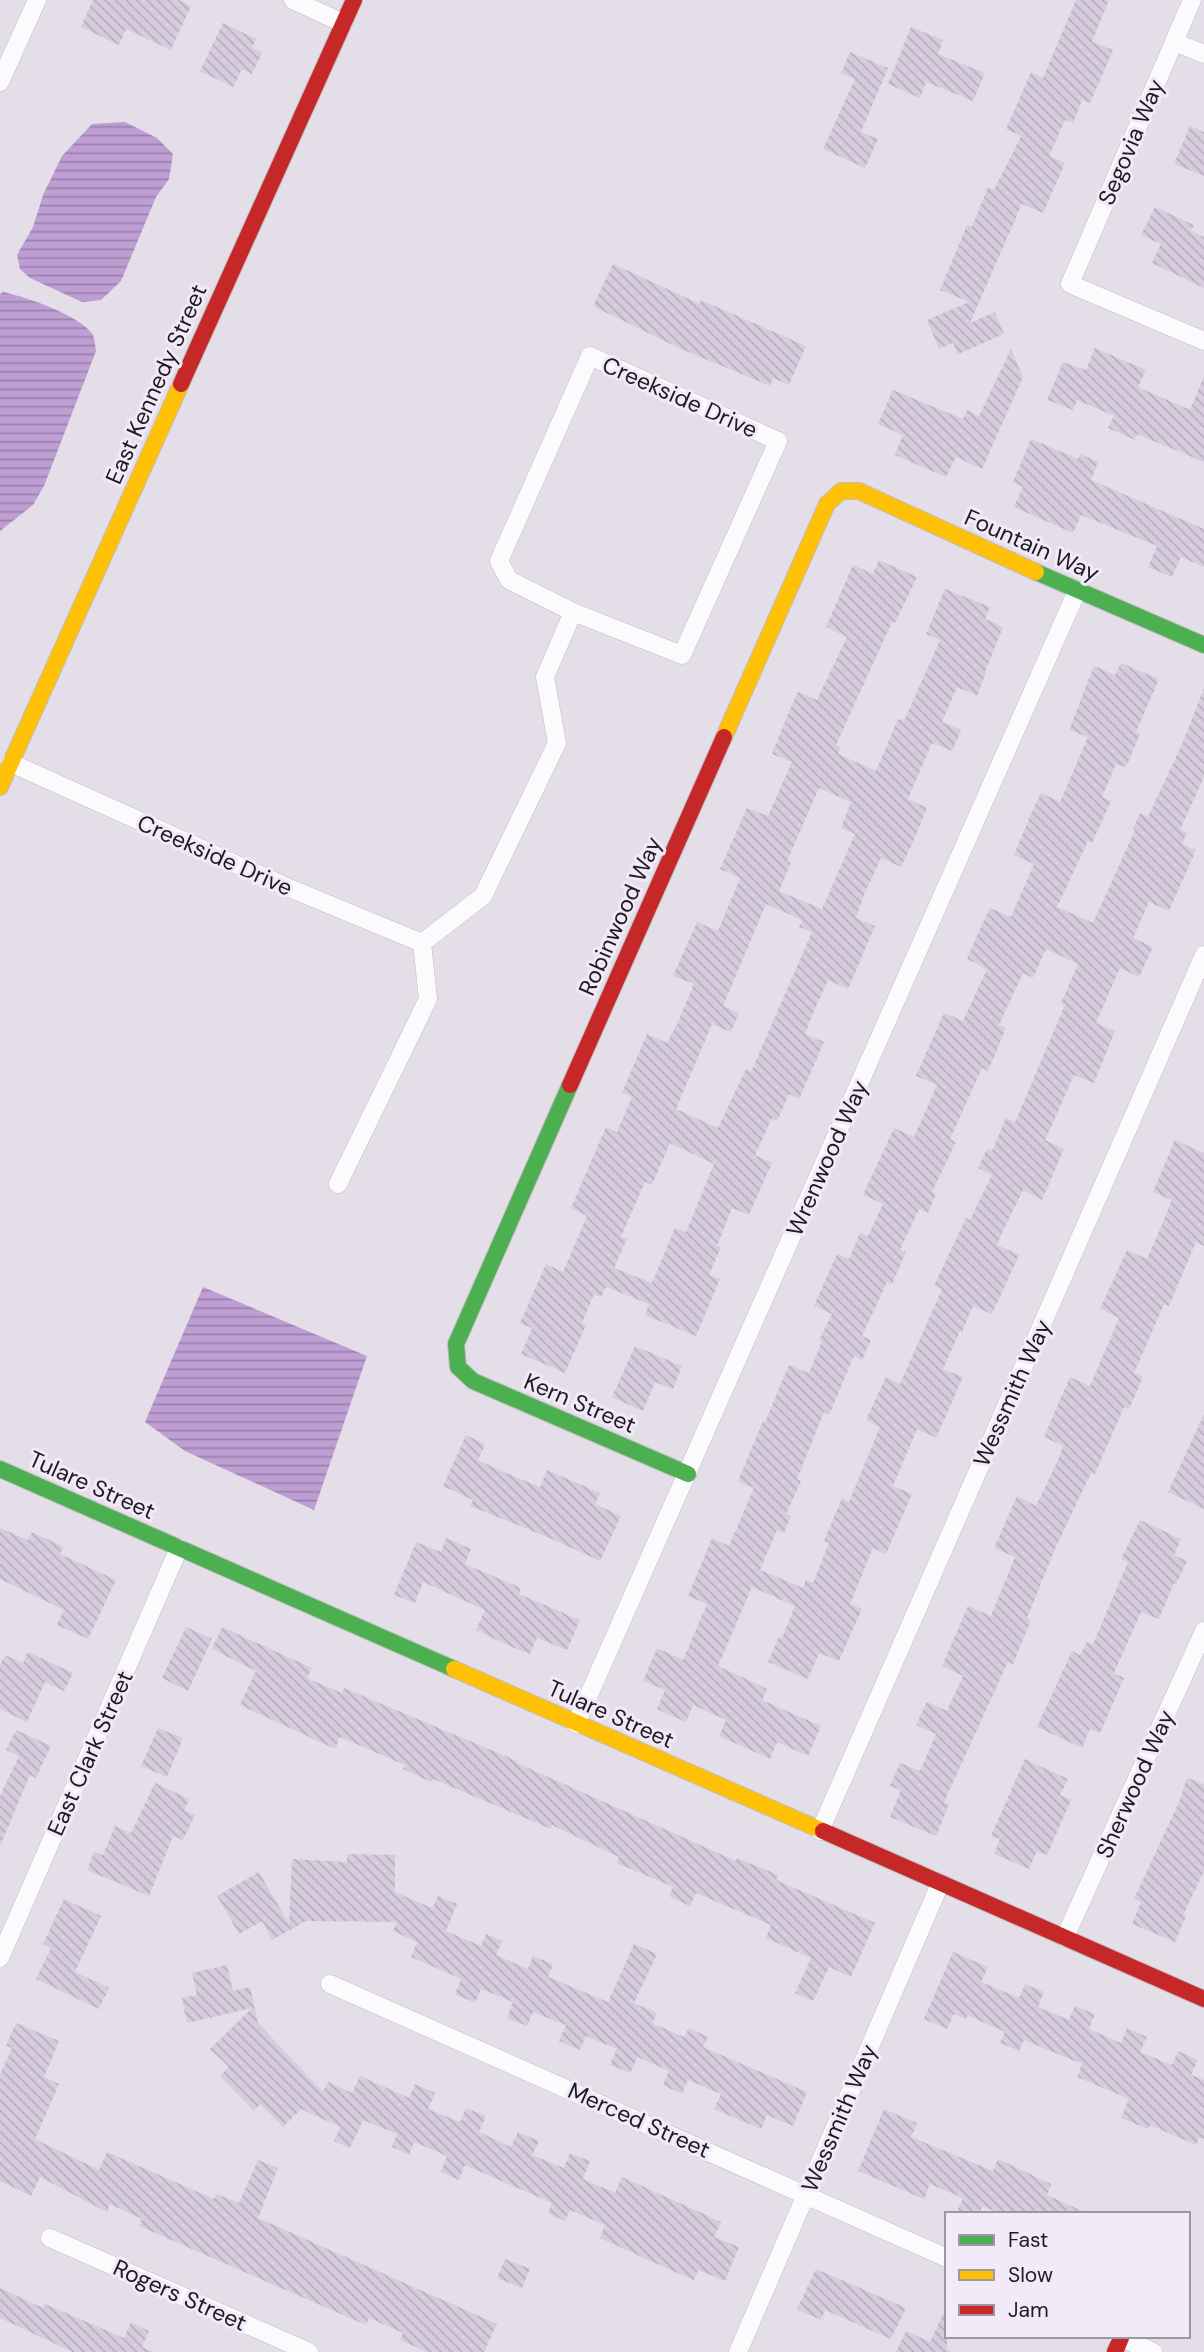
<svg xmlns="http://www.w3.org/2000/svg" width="1204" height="2352" viewBox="0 0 1204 2352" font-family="'DM Sans',sans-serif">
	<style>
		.water { fill: url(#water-rules) }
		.building { fill: url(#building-back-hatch); fill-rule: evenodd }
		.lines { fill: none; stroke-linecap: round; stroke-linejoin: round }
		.street-casing { stroke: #c1bdc4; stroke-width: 19 }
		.fast-casing { stroke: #c1bdc4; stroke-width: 18 }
		.slow-casing { stroke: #c1bdc4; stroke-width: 18 }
		.jam-casing { stroke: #c1bdc4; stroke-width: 18 }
		.street { stroke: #fbfafc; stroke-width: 18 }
		.fast { stroke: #4caf50; stroke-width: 16 }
		.slow { stroke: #ffc107; stroke-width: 16 }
		.jam { stroke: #c62828; stroke-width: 16 }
		.labels { text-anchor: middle; stroke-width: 6; stroke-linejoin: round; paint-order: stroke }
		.street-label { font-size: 23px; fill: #1e1b20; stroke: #f2e9f9 }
	</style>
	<defs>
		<pattern id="water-rules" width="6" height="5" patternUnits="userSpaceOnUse" patternTransform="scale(1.75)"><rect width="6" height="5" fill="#bf9ed4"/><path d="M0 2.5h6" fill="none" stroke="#9b80ac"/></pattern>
		<pattern id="building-back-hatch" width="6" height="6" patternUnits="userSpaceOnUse" patternTransform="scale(1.75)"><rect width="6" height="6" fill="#d7cbde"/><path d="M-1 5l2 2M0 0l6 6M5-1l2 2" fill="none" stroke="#b8aebe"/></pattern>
	</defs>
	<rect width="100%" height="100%" fill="#e4dee8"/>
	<g class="water">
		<polygon points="125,122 157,138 173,154 169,179 156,197 121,281 101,300 82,302 30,278 20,269 17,255 33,227 43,195 62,156 92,124"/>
		<path d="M3 292C26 297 80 315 93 335 95 340 95 346 96 351L44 486 33 505 0 531V294Z"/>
		<polygon points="203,1287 367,1356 314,1510 185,1451 145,1422"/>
	</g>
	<g class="building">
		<polygon points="93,0 179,0 191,6 171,50 126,29 119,45 81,27"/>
		<polygon points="1076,0 1109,0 1092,42 1113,50 1090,103 1082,100 1073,123 1065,120 1049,156 1065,163 1043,213 1022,204 970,323 995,312 1004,334 958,354 953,343 939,349 927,320 969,302 940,290 967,225 972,227 988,187 994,190 1021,136 1006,129 1031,72 1043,78"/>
		<polygon points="223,23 256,39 252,48 262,53 252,74 242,69 233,87 200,71"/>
		<polygon points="911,27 943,40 938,54 985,73 973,101 926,82 920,98 888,84"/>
		<polygon points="850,52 888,68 861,132 878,139 865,168 823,149 855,79 841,73"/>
		<polygon points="1190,126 1204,132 1204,176 1174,164"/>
		<polygon points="1155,207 1194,225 1191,231 1204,237 1204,288 1152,263 1161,244 1141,235"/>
		<polygon points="613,264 700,304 701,300 806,346 789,385 773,378 770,386 681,349 593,306"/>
		<polygon points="1095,348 1146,370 1138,387 1190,410 1204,376 1204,462 1137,434 1135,440 1108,428 1114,416 1077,400 1073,410 1047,400 1063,362 1086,370"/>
		<polygon points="1011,349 1023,377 982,469 956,457 946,477 895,455 903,435 878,424 893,390 963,419 967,410 979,416"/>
		<polygon points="1031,439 1078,459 1080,454 1098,462 1091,480 1204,529 1204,567 1181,557 1172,577 1148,567 1157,546 1081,515 1073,533 1014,507 1023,487 1013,482"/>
		<path d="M879 560 917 577 895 623 892 622 836 745 841 747 838 754 876 771 898 719 904 721 940 640 926 634 945 589 990 607 985 619 1003 627 985 672 986 673 977 696 957 687 942 722 961 730 952 751 932 743 908 799 927 808 912 844 901 867 881 858 864 895 856 918 875 926 848 989 828 980 814 1011 805 1034 824 1042 799 1099 789 1094 777 1121 772 1118 755 1155 772 1163 749 1215 732 1208 717 1246 721 1247 709 1275 720 1279 696 1336 645 1315 649 1304 606 1287 601 1297 594 1294 582 1323 586 1325 565 1373 521 1354 532 1328 520 1323 546 1264 563 1272 587 1216 571 1208 606 1127 617 1132 632 1097 622 1093 647 1034 667 1043 678 1022 694 984 673 976 697 922 718 931 740 878 720 869 747 808 768 816 792 762 772 754 788 714 798 692 817 700 847 637 826 627 853 565 873 574ZM819 788 851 802 841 828 855 834 822 909 779 891 791 863 787 861ZM766 904 802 920 799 927 812 932 751 1072 746 1069 718 1128 676 1109 712 1024 731 1032 739 1013 723 1006ZM670 1143 714 1164 686 1232 675 1228 652 1283 614 1268 627 1239 621 1237 645 1182 652 1185Z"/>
		<path d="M1121 663 1159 679 1136 732 1140 734 1126 767 1116 764 1102 797 1111 801 1092 843 1088 841 1057 907 1093 923 1135 830 1133 829 1140 813 1148 817 1183 742 1204 688V777L1180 830 1187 833 1182 844 1196 850 1169 911 1149 902 1133 938 1153 947 1139 977 1120 968 1096 1023 1115 1031 1094 1083 1074 1075 1056 1116 1045 1140 1064 1149 1042 1200 1023 1190 1001 1235 997 1245 1019 1255 992 1314 973 1306 962 1332 960 1331 943 1369 963 1377 936 1438 917 1429 893 1486 912 1494 886 1554 873 1548 850 1604 862 1609 839 1661 819 1653 808 1679 768 1662 779 1637 782 1638 795 1606 752 1587 718 1666 767 1689 762 1700 821 1726 808 1756 777 1742 770 1759 719 1736 726 1720 693 1705 686 1722 657 1709 665 1690 643 1681 657 1648 683 1660 707 1604 688 1596 712 1538 729 1546 754 1488 738 1481 763 1421 765 1422 789 1365 809 1373 822 1341 819 1340 832 1314 814 1306 837 1254 849 1259 860 1233 868 1236 883 1204 863 1195 894 1128 914 1137 937 1085 916 1076 944 1013 963 1021 987 969 967 959 980 929 990 908 1011 917 1034 864 1014 855 1031 814 1041 793 1060 802 1088 737 1069 730 1094 666 1115 675ZM1046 949 1078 964 1061 1003 1065 1005 1015 1122 1006 1118 992 1151 987 1149 978 1168 992 1175 970 1220 966 1218 934 1286 942 1289 900 1384 886 1377 866 1420 880 1427 849 1502 842 1498 824 1541 829 1543 813 1583 806 1580 803 1588 760 1570 777 1530 784 1533 791 1516 786 1514 801 1481 797 1479 824 1412 829 1415 854 1356 862 1360 871 1340 862 1336 887 1282 892 1284 906 1252 900 1250 919 1209 928 1213 936 1194 932 1192 956 1142 950 1139 982 1068 988 1071 1006 1028 999 1025 1023 973 1033 978Z"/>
		<polygon points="1175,1140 1204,1153 1204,1246 1196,1242 1169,1306 1164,1304 1134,1373 1143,1377 1129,1409 1124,1407 1095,1474 1091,1473 1055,1549 1027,1618 1031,1620 1013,1664 1008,1662 944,1802 949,1804 936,1836 890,1817 901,1790 890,1786 900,1763 920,1771 936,1734 916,1725 927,1702 947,1711 963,1676 942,1666 968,1606 991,1616 1015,1557 994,1548 1017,1496 1036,1506 1059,1458 1063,1446 1044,1437 1070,1377 1090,1386 1119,1318 1100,1309 1127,1250 1147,1259 1155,1241 1172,1200 1153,1192"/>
		<polygon points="635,1346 682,1366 673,1389 655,1382 643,1411 612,1397"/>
		<polygon points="1204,1414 1204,1509 1168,1492"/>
		<polygon points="466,1435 485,1444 478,1460 513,1476 540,1487 547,1470 600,1493 595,1504 621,1516 600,1561 545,1536 470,1506 473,1500 443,1486"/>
		<polygon points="1140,1520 1181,1539 1174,1555 1187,1561 1176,1584 1174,1583 1159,1619 1141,1612 1114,1673 1124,1678 1100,1733 1090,1729 1082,1748 1037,1727 1072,1651 1080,1655 1087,1642 1093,1644 1128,1562 1121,1559"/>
		<polygon points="0,1528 28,1540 32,1532 64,1547 60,1554 116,1580 88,1639 57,1625 64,1610 0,1579"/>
		<polygon points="446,1538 471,1549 465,1564 521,1588 519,1594 580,1620 567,1650 537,1638 530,1654 507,1645 476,1630 485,1610 423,1582 415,1603 394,1595 416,1542 441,1552"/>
		<polygon points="186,1627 212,1639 188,1691 162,1678"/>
		<polygon points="222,1627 312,1668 307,1678 342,1693 344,1688 517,1761 517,1763 736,1861 737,1858 778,1875 776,1880 875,1923 851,1977 829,1967 813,2001 795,1993 811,1958 766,1938 771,1925 696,1893 690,1906 669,1896 673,1887 617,1863 619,1857 552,1825 551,1829 433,1779 431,1782 403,1769 405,1765 340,1737 335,1749 240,1705 256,1671 212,1649"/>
		<polygon points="28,1652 73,1673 64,1691 45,1682 27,1722 0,1709 0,1665 5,1655 23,1663"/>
		<polygon points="158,1728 183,1738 167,1777 141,1766"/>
		<polygon points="16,1730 51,1746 36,1778 30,1775 0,1846 0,1796 19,1756 6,1750"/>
		<polygon points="1025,1759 1068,1779 1060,1795 1071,1800 1047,1855 1037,1851 1029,1869 994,1854 1000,1839 991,1836"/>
		<polygon points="1187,1778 1204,1784 1204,1871 1183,1915 1186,1916 1175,1942 1132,1924 1141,1902 1134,1899 1179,1802"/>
		<polygon points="155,1783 189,1799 184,1810 195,1815 183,1840 173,1836 149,1896 87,1870 94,1852 103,1855 115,1826 131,1833"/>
		<polygon points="347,1854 395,1855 395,1892 432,1908 438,1896 457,1904 446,1931 481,1946 486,1934 502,1941 496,1955 528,1969 533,1956 553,1964 548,1977 608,2002 634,1944 657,1954 634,2003 657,2013 652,2023 684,2037 689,2028 708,2037 703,2047 807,2092 793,2126 767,2115 761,2129 714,2109 721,2094 688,2080 682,2094 663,2085 669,2071 638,2057 630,2073 610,2065 617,2049 586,2036 580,2050 559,2041 566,2025 533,2012 527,2026 507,2018 513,2002 481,1989 475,2003 455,1994 461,1979 411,1957 417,1942 393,1931 397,1922 306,1921 272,1940 262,1921 239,1934 217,1896 259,1872 289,1924 292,1859 347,1862"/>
		<polygon points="64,1899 101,1916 75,1972 109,1988 99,2009 36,1979 51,1948 43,1944"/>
		<polygon points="953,1952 988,1967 981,1982 1019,1998 1025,1984 1044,1992 1038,2007 1069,2020 1075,2006 1095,2014 1089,2029 1121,2043 1127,2028 1147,2037 1140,2052 1172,2065 1178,2051 1198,2060 1191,2075 1204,2080 1204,2139 1199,2137 1196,2145 1150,2125 1148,2129 1121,2118 1129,2099 1077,2077 1082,2064 1024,2040 1019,2051 1000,2043 1005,2032 967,2015 966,2019 954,2014 947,2029 924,2019"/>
		<polygon points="227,1965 233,1991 250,1987 258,2023 323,2092 328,2082 352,2093 360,2076 409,2098 415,2084 435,2093 428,2109 460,2122 466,2108 486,2116 479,2132 511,2147 518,2132 539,2141 532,2155 564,2168 570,2153 590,2161 583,2179 615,2193 622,2177 695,2210 721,2222 714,2237 739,2247 725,2281 698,2270 694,2280 675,2272 600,2238 605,2225 570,2210 565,2221 548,2213 552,2203 465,2165 459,2180 441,2172 447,2156 414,2142 409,2155 392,2147 397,2134 363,2120 350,2148 334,2141 340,2127 301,2109 283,2127 260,2104 254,2111 220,2076 229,2067 210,2049 252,2008 187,2023 182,1998 197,1995 192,1973"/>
		<polygon points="16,2023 59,2041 44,2077 59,2084 35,2139 99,2170 107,2152 214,2199 216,2194 239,2203 258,2160 278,2168 258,2218 497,2324 484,2352 427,2352 400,2340 403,2333 369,2318 366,2325 139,2226 142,2219 110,2204 107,2212 40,2177 31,2196 0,2181 0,2075 12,2048 6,2046"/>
		<polygon points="884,2109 917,2123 911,2137 993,2171 998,2159 1051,2184 1047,2195 1089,2214 1001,2214 982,2206 979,2214 956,2214 963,2198 930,2184 924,2199 858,2171"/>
		<polygon points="505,2259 530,2269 522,2288 497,2278"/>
		<polygon points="816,2269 906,2308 891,2339 825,2310 821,2320 797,2309"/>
		<polygon points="0,2288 43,2308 45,2304 124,2338 131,2322 149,2331 142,2347 154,2352 73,2352 0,2318"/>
		<polygon points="947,2306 947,2350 952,2352 896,2352 906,2331 930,2342"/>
	</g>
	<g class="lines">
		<g class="street-casing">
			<g id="street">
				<polyline points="293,0 343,23"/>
				<polyline points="1192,0 1070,284 1204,341"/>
				<polyline points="1174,42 1204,54"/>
				<polyline points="0,82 37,0"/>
				<polygon points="590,356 778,441 682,655 573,612 509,580 499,561"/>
				<polyline points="11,763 282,885 422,943"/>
				<polyline points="338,1184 428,999 422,943 483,896 557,743 545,677 573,612"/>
				<polyline points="576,1724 1077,591"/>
				<polyline points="820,1831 1204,955"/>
				<polyline points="1065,1937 1204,1631"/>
				<polyline points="0,1958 179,1548"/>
				<polyline points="330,1984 947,2258"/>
				<polyline points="50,2238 309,2352"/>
				<polyline points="1118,2336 1153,2352"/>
				<polyline points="738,2352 940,1884"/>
			</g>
		</g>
		<g class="fast-casing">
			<g id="fast">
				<polyline points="1036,572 1204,645"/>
				<polyline points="570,1085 456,1344 458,1367 473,1381 688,1474"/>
				<polyline points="0,1469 454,1669"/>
			</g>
		</g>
		<g class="slow-casing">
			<g id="slow">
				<polyline points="724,737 827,504 841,491 859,491 1036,572"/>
				<polyline points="0,787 181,384"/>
				<polyline points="454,1669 823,1831"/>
			</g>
		</g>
		<g class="jam-casing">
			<g id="jam">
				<polyline points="181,384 354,0"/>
				<polyline points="570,1085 724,737"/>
				<polyline points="823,1831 1204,1999"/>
				<polyline points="1115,2352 1121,2338"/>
			</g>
		</g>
		<use href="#street" class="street"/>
		<use href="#fast" class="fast"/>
		<use href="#slow" class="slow"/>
		<use href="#jam" class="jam"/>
	</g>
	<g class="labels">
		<g class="street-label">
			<text transform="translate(1131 142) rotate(-67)" y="8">Segovia Way</text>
			<text transform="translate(156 384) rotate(-66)" y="8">East Kennedy Street</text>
			<text transform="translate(680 397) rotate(24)" y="8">Creekside Drive</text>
			<text transform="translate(1032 545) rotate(24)" y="8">Fountain Way</text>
			<text transform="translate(215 855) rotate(24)" y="8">Creekside Drive</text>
			<text transform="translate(620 916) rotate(-66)" y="8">Robinwood Way</text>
			<text transform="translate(827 1158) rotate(-66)" y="8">Wrenwood Way</text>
			<text transform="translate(1012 1393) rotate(-66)" y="8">Wessmith Way</text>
			<text transform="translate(580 1403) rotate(23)" y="8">Kern Street</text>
			<text transform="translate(92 1485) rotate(24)" y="8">Tulare Street</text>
			<text transform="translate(611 1714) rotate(24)" y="8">Tulare Street</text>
			<text transform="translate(90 1753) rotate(-66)" y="8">East Clark Street</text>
			<text transform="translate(1135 1784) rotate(-66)" y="8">Sherwood Way</text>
			<text transform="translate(839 2118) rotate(-67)" y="8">Wessmith Way</text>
			<text transform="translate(639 2120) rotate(24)" y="8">Merced Street</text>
			<text transform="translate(180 2295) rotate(24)" y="8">Rogers Street</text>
		</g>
	</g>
	<rect x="945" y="2212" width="245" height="126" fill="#f2e9f9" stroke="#9d97a2" stroke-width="2"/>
	<rect x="959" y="2235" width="35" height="10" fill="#4caf50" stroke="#9d97a2" stroke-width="2"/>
	<text x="1008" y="2247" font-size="21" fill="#1e1b20">Fast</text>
	<rect x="959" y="2270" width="35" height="10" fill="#ffc107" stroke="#9d97a2" stroke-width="2"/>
	<text x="1008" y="2282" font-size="21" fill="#1e1b20">Slow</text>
	<rect x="959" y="2305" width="35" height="10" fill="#c62828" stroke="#9d97a2" stroke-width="2"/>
	<text x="1008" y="2317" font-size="21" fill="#1e1b20">Jam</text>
</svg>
